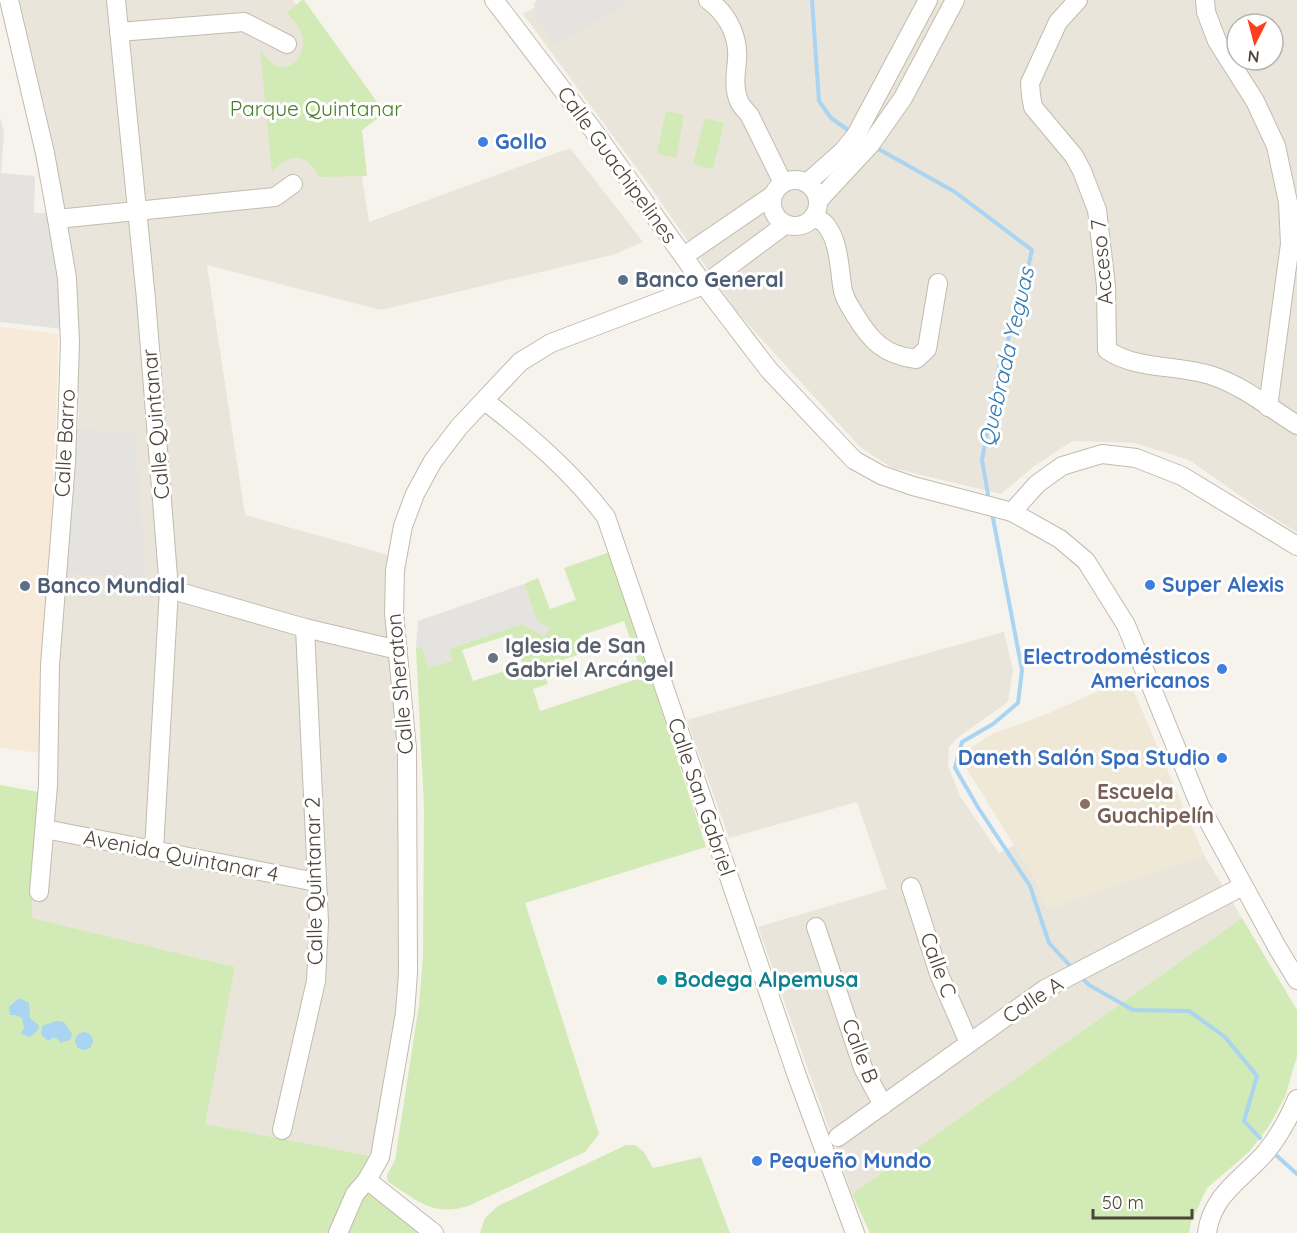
<svg xmlns="http://www.w3.org/2000/svg" width="1297" height="1233" viewBox="0 0 1297 1233" font-family="Quicksand,sans-serif">
	<style>
		.residential { fill: #eae5da; fill-rule: evenodd }
		.commercial { fill: #f7ead8 }
		.education { fill: #efe8d6 }
		.green { fill: #d2eab5; fill-rule: evenodd }
		.parking { fill: #e5e3e0 }
		.water { fill: #a9d4f2 }
		.lines { fill: none; stroke-linecap: round; stroke-linejoin: round }
		.stream { stroke: #a9d4f2; stroke-width: 4 }
		.minor-casing { stroke: #c2bbae; stroke-width: 20 }
		.minor { stroke: #fff; stroke-width: 18 }
		.shop-dot { fill: #3f7fe0; stroke: #fff; stroke-width: 2 }
		.service-dot { fill: #5c6f8a; stroke: #fff; stroke-width: 2 }
		.worship-dot { fill: #6b7280; stroke: #fff; stroke-width: 2 }
		.education-dot { fill: #8d6e63; stroke: #fff; stroke-width: 2 }
		.culture-dot { fill: #0f9aa8; stroke: #fff; stroke-width: 2 }
		.labels { text-anchor: middle; stroke-width: 6; stroke-linejoin: round; paint-order: stroke }
		.park-label { font-size: 21px; fill: #4a7f2a; stroke: #fff }
		.shop-label { font-size: 21px; font-weight: bold; fill: #366cbe; stroke: #fff; text-anchor: start }
		.street-label { font-size: 21px; fill: #4b4439; stroke: #fff }
		.service-label { font-size: 21px; font-weight: bold; fill: #4e5e75; stroke: #fff; text-anchor: start }
		.worship-label { font-size: 21px; font-weight: bold; fill: #5b616d; stroke: #fff; text-anchor: start }
		.education-label { font-size: 21px; font-weight: bold; fill: #785e54; stroke: #fff; text-anchor: start }
		.culture-label { font-size: 21px; font-weight: bold; fill: #0d838f; stroke: #fff; text-anchor: start }
		.water-label { font-size: 22px; font-style: italic; fill: #2e7ab2; stroke: #fff }
	</style>
	<rect width="100%" height="100%" fill="#f6f3ec"/>
	<g class="residential">
		<polygon points="17,0 293,0 347,83 369,222 570,148 643,242 612,255 381,310 207,265 245,515 388,555 400,804 400,1017 371,1156 204,1124 235,967 31,918 32,894 58,668 79,414 68,233 61,188 28,38"/>
		<path d="M548 0H1297V532L1259 509 1189 460 1134 443 1072 441 1033 467 1001 494 892 468 860 447 737 312 647 182 523 14ZM1237 24H1273V60H1237Z"/>
		<polygon points="1004,632 1013,670 1008,702 957,738 949,747 948,766 960,796 999,853 1014,845 1037,882 1047,909 1204,855 1242,918 852,1194 758,927 887,889 857,802 729,838 687,720"/>
	</g>
	<polygon class="commercial" points="0,327 58,334 55,460 40,753 0,748"/>
	<polygon class="education" points="1128,678 1204,855 1047,909 1037,882 963,763 972,747 992,734 1047,714"/>
	<g class="green">
		<path d="M302 0H304L385 113 362 130 367 176 319 177C308 153 289 152 272 172L260 48C263 53 267 60 272 63 287 75 304 59 303 42 303 31 295 21 287 13Z"/>
		<polygon points="666,111 684,115 676,158 657,154"/>
		<polygon points="705,118 724,123 713,169 693,164"/>
		<path d="M610 552 706 847 525 903 599 1134 585 1152 468 1206C432 1217 417 1200 388 1182L387 1175 395 1160 419 1005 423 957 424 806 416 648H423L428 667 448 649 536 619 524 584 538 578 550 609 576 600 564 568ZM624 621 643 677 540 711 533 689 548 684 542 667 586 652 580 636ZM512 634 523 665 473 681 462 650Z"/>
		<polygon points="0,785 44,793 32,894 32,918 235,967 205,1124 371,1156 332,1233 0,1233"/>
		<polygon points="1242,918 1297,1010 1297,1056 1285,1097 1269,1126 1249,1152 1207,1188 1191,1222 1189,1233 870,1233 852,1194"/>
		<polygon points="626,1145 635,1145 644,1152 653,1168 701,1157 730,1233 480,1233 485,1218 498,1206"/>
		<polygon points="367,1194 375,1195 420,1233 346,1233 362,1196"/>
	</g>
	<g class="parking">
		<polygon points="537,0 629,0 629,3 556,44 537,19 534,4"/>
		<polygon points="0,117 4,132 1,173 35,176 34,213 49,213 63,329 0,322"/>
		<polygon points="77,429 135,433 146,579 67,573"/>
		<polygon points="524,584 536,619 550,629 544,637 522,624 449,649 452,661 428,668 423,648 416,648 418,621"/>
	</g>
	<g class="water">
		<polygon points="19,998 29,1003 30,1018 39,1026 37,1031 30,1037 21,1034 24,1028 22,1018 16,1015 10,1015 9,1007"/>
		<polygon points="56,1021 64,1022 72,1034 70,1040 60,1043 59,1040 54,1037 48,1041 41,1034 42,1026"/>
		<circle cx="84" cy="1041" r="9"/>
	</g>
	<g class="lines">
		<g class="stream">
			<polyline points="812,0 819,101 831,118 851,132"/>
			<polyline points="875,147 955,192 1032,250 1020,302 998,371 982,460 989,500"/>
			<polyline points="992,513 1022,670 1018,703 993,724 962,742 955,768 979,809 1030,886 1049,943 1073,969"/>
			<polyline points="1080,976 1089,985 1133,1010 1189,1011 1225,1037 1257,1076 1244,1121 1260,1138"/>
			<polyline points="1277,1156 1297,1174"/>
		</g>
		<g class="minor-casing">
			<g id="minor">
				<polyline points="9,0 45,153 57,219 67,278 70,343 66,462 50,665 48,785 39,892"/>
				<polyline points="116,0 146,299 169,589 154,850"/>
				<polyline points="494,0 593,130 704,285 769,370 854,460 881,475 913,486 1012,512 1060,539 1086,561 1126,625 1200,806 1277,947 1297,980"/>
				<path d="M708 0C727 13 739 36 737 60 736 73 733 88 739 101 741 107 747 111 750 116 761 138 772 161 783 183"/>
				<path d="M1078 0 1058 22 1030 83 1031 95 1033 107 1074 156 1082 171 1097 210 1106 286 1107 350C1138 371 1179 364 1213 376 1243 386 1270 408 1297 425"/>
				<polyline points="1205,0 1206,12 1217,41 1255,101 1276,146 1288,202 1290,244 1268,407"/>
				<polyline points="119,32 244,22 287,44"/>
				<circle cx="795" cy="203" r="23"/>
				<polyline points="807,183 843,151 856,135 928,0"/>
				<polyline points="818,201 870,145 903,98 955,0"/>
				<path d="M813 217C817 219 823 221 825 224 840 241 839 270 843 291 845 300 851 308 855 315 871 341 884 355 916 359L927 349 938 283"/>
				<polyline points="57,219 275,197 293,184"/>
				<polyline points="684,256 773,195"/>
				<path d="M485 401C530 436 572 472 606 517L797 1076 855 1233"/>
				<polyline points="1012,512 1037,484 1062,466 1102,454 1136,458 1182,476 1297,546"/>
				<polyline points="169,589 305,628 398,650"/>
				<polyline points="45,829 316,882"/>
				<polyline points="911,887 939,974 969,1043"/>
				<polyline points="816,927 863,1068 883,1105"/>
				<polyline points="282,1130 316,981 319,922 305,628"/>
				<polyline points="838,1137 1045,989 1243,886"/>
				<polyline points="367,1180 434,1233"/>
				<polyline points="338,1233 355,1194 367,1180 380,1157 405,1013 408,973 407,749 394,613 395,570 403,526 415,494 433,461 459,427 520,362 551,343 704,285 786,224"/>
				<path d="M1207 1233C1212 1194 1243 1179 1266 1152 1279 1136 1289 1118 1297 1099"/>
			</g>
		</g>
		<use href="#minor" class="minor"/>
	</g>
	<g class="shop-dot">
		<circle cx="483" cy="142" r="6"/>
		<circle cx="1150" cy="585" r="6"/>
		<circle cx="1222" cy="669" r="6"/>
		<circle cx="1222" cy="758" r="6"/>
		<circle cx="757" cy="1161" r="6"/>
	</g>
	<g class="service-dot">
		<circle cx="623" cy="280" r="6"/>
		<circle cx="25" cy="586" r="6"/>
	</g>
	<circle class="worship-dot" cx="493" cy="658" r="6"/>
	<circle class="education-dot" cx="1085" cy="804" r="6"/>
	<circle class="culture-dot" cx="662" cy="980" r="6"/>
	<g class="labels">
		<g class="park-label">
			<text x="316" y="116">Parque Quintanar</text>
		</g>
		<g class="shop-label">
			<text x="495" y="149">Gollo</text>
			<text x="1162" y="592">Super Alexis</text>
			<text x="1210" y="664" text-anchor="end">Electrodomésticos<tspan x="1210" dy="24">Americanos</tspan></text>
			<text x="1210" y="765" text-anchor="end">Daneth Salón Spa Studio</text>
			<text x="769" y="1168">Pequeño Mundo</text>
		</g>
		<g class="street-label">
			<text transform="translate(617 165) rotate(54)" y="7">Calle Guachipelines</text>
			<text transform="translate(1102 262) rotate(-95)" y="7">Acceso 7</text>
			<text transform="translate(156 424) rotate(-95)" y="7">Calle Quintanar</text>
			<text transform="translate(65 443) rotate(-87)" y="7">Calle Barro</text>
			<text transform="translate(400 684) rotate(-95)" y="7">Calle Sheraton</text>
			<text transform="translate(701 797) rotate(71)" y="7">Calle San Gabriel</text>
			<text transform="translate(181 856) rotate(11)" y="7">Avenida Quintanar 4</text>
			<text transform="translate(314 881) rotate(-91)" y="7">Calle Quintanar 2</text>
			<text transform="translate(938 965) rotate(70)" y="7">Calle C</text>
			<text transform="translate(1033 1000) rotate(-33)" y="7">Calle A</text>
			<text transform="translate(860 1051) rotate(69)" y="7">Calle B</text>
		</g>
		<g class="service-label">
			<text x="635" y="287">Banco General</text>
			<text x="37" y="593">Banco Mundial</text>
		</g>
		<g class="worship-label">
			<text x="505" y="653">Iglesia de San<tspan x="505" dy="24">Gabriel Arcángel</tspan></text>
		</g>
		<g class="education-label">
			<text x="1097" y="799">Escuela<tspan x="1097" dy="24">Guachipelín</tspan></text>
		</g>
		<g class="culture-label">
			<text x="674" y="987">Bodega Alpemusa</text>
		</g>
		<g class="water-label">
			<text transform="translate(1006 357) rotate(-77)" y="8">Quebrada Yeguas</text>
		</g>
	</g>
	<g transform="translate(1255 42) rotate(186)"><circle r="28" fill="#ffffff" stroke="#b7b4b0" stroke-width="1.5"/>
	<path d="M0-4.5L10 22L0 15L-10 22Z" fill="#fc3f1d"/>
	<text y="-9" font-size="16" font-weight="bold" text-anchor="middle" fill="#4b4439">N</text>
	</g>
	<path d="M1093 1209v9h99v-9" fill="none" stroke="#4b4439" stroke-width="3"/>
	<text x="1102" y="1209" font-size="18" fill="#4b4439" stroke="#ffffff" stroke-width="4.5" paint-order="stroke">50 m</text>
</svg>
